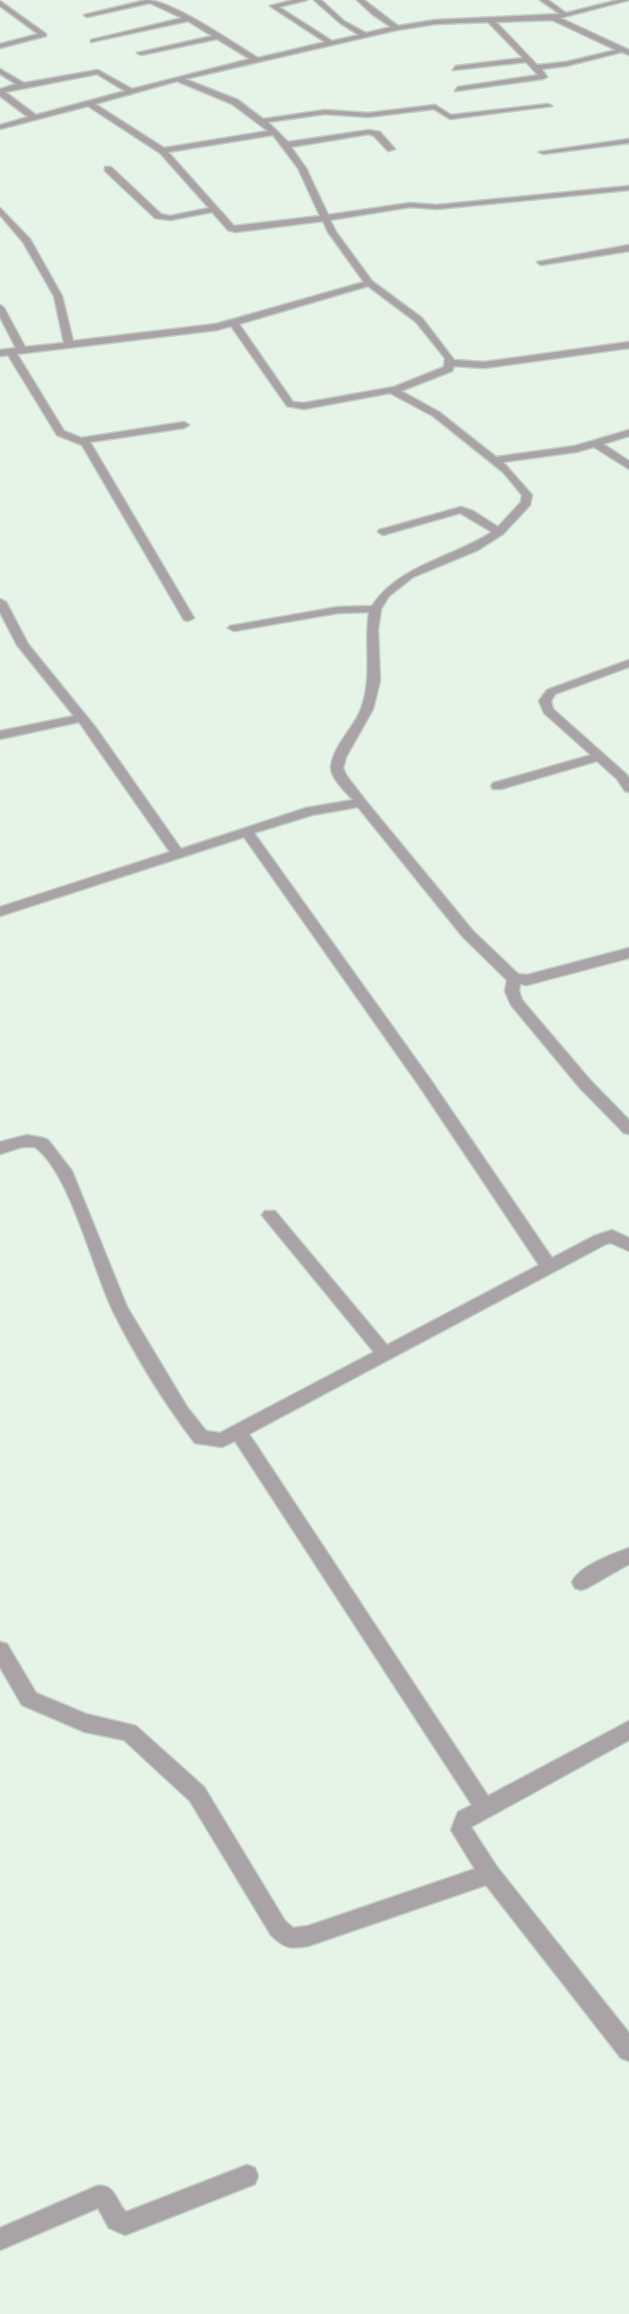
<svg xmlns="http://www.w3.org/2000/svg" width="629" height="2314" viewBox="0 0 629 2314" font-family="'Source Sans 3',sans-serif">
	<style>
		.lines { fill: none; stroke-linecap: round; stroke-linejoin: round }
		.minor-casing { stroke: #c1cec2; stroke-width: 3 }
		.minor { fill: #a9a3a8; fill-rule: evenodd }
	</style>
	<rect width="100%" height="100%" fill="#e5f4e7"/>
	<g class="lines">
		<g class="minor-casing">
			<g id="minor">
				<path d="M146 0C172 0 233 43 258 58L325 42 270 6 293 0H307L279 7 332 41 359 35 340 23 314 0H321L344 21 366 33 391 27 372 14 357 0H364L398 26 435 20 560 14 540 0H548L566 13 618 0H629L560 18 629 50V55L622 52 566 66 542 69 547 77 543 79 455 91 458 87 538 75 526 62 453 70 456 66 523 58 488 22 435 24 397 30 185 79 238 100 263 119 325 110 368 113 435 105 451 115 548 104 552 106 450 119 434 109 368 117 325 114 268 122 288 142 369 130 380 132 395 149 388 151 374 136 369 134 291 147 306 168 328 215 410 203 437 205 629 186V190L437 209 410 207 330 220 336 232 372 281 422 318 454 360 484 362 629 342V348L484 368 454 366 452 371 401 391 439 412 496 457 575 446 629 430V436L603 444 629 461V469L594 447 576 452 503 462 532 495 530 505 503 534 478 550 413 577 389 596 381 609 378 630 380 681 373 709 346 757 343 768 346 775 365 800 473 931 518 974 527 975 629 948V958L527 985 520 984 519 991 522 1000 590 1080 629 1120V1134L624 1133 580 1088 511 1005 505 991 507 980 463 937 358 807 312 815 254 833 430 1079 552 1258 594 1236 612 1230 629 1238V1251L611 1243 606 1244 249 1434 488 1796 629 1721V1740L471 1827 497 1867 629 2033V2061L621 2058 486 1885 308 1946C290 1949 284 1948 271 1935L190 1801 124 1740 85 1732 22 1705 0 1667V1642L7 1644 36 1693 86 1714 136 1726 204 1787 285 1921 293 1928 308 1926 475 1869 451 1830 458 1812 472 1805 235 1441 222 1447 195 1443C165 1404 135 1355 113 1311 93 1270 70 1172 35 1147H22L0 1154V1142L27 1135 43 1138 48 1140 72 1171 127 1307 187 1407 206 1431 220 1433 374 1352 265 1219 262 1215 265 1211H275L387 1345 539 1265 420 1087 244 837 0 916V907L170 852 79 722 0 739V731L74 716 17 645 0 612V599L6 602 28 644 96 728 181 849 306 808 353 800C346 792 330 778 331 766 334 745 354 728 361 709 373 678 364 644 369 612L338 613 234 631 228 628 230 626 338 607 372 606C399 565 452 558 492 532L460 513 383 535 378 532 379 530 461 507 473 511 498 527 521 502 522 495 503 472 433 416 390 393 304 409 287 406 231 326 217 330 17 354 64 431 81 438 184 422 189 425 184 428 90 442 194 618 188 621 184 620 82 445 57 435 8 355 0 356V350L16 348 0 317V305L4 308 25 347 64 343 54 296 23 242 0 215V208L30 239 62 296 73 341 216 324 364 282 328 232 323 221 235 232 228 230 212 212 170 220 155 218 105 171V167H111L161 214 170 216 209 208 160 153 88 106 0 129V125L28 117 0 96V89L16 84 0 74V69L24 83 98 70 132 89 250 59 217 39 141 55 137 53 212 36 188 21 91 42V40L182 18 150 3 87 17 84 15ZM552 20 616 50 566 62 537 65 496 22ZM97 74 125 91 36 115 5 92ZM177 81 232 104 268 131 164 148 95 104ZM273 135 298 168 320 216 234 226 168 152ZM368 286 416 322 445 358 444 367 394 387 304 403 293 402 239 324Z"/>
				<polygon points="0,1 46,34 46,36 0,48 0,44 38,34 0,6"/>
				<polygon points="629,139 629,143 543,154 539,152"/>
				<polygon points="629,245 629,251 541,265 537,262"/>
				<polygon points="629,660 629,667 555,694 551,701 553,709 626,774 629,778 629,792 625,791 617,779 597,761 501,789 493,789 491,786 493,783 591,755 544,713 539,701 547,690"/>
				<path d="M629 1548V1564L587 1588 581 1590 575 1588 572 1582C579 1566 613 1554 629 1548Z"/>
				<path d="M247 2165 255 2168 258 2176 255 2184 125 2235 109 2228 98 2208 0 2250V2228L97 2186C115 2183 116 2202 126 2212Z"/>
			</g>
		</g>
		<use href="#minor" class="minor"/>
	</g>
</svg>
